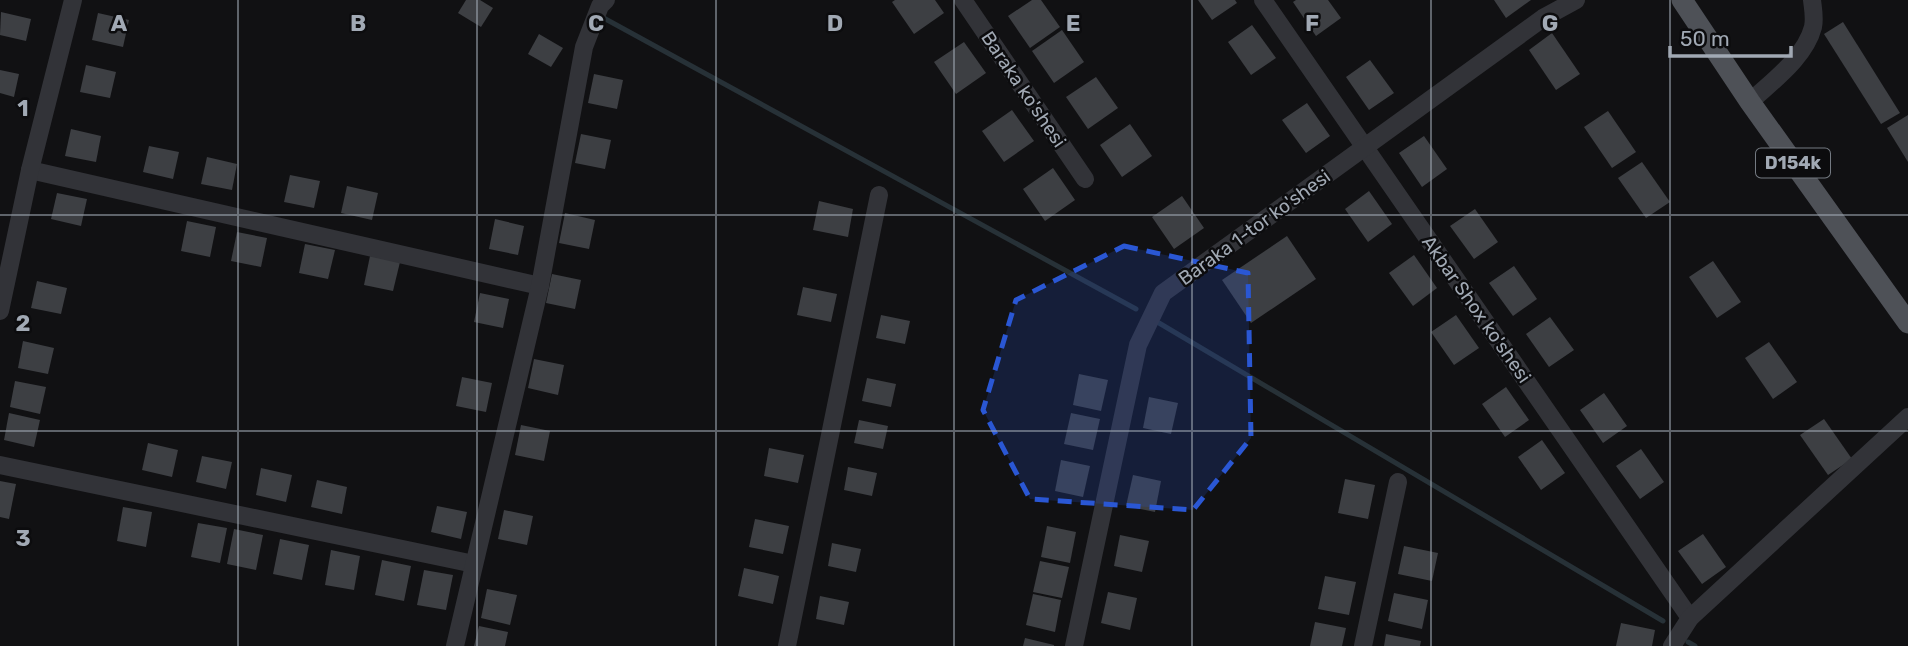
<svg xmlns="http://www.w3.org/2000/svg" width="1908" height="646" viewBox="0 0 1908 646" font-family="Rubik,sans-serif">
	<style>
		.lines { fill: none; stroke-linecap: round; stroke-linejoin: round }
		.stream { stroke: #273137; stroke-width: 5 }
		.building { fill: #3d3f43 }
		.minor { stroke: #323338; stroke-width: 18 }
		.major { stroke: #4e5157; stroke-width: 21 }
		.marked { fill: #2a57d4; fill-opacity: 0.2; stroke: #2a57d4; stroke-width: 5; stroke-dasharray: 14 9; stroke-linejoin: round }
		.grid { fill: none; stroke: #a1a9b4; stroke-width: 2; stroke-opacity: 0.55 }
		.labels { text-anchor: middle; stroke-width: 5; stroke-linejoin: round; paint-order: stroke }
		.shield { fill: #0c0c0e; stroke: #747a82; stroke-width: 2 }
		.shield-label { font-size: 18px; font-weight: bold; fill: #a1a9b4 }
		.street-label { font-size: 19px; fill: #a1a9b4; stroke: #0c0c0e }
		.grid-label { font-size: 23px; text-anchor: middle; font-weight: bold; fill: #a1a9b4; stroke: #0c0c0e; stroke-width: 5; stroke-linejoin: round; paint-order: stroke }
	</style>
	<rect width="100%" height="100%" fill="#111113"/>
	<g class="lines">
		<g class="stream">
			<polyline points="600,16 1136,309"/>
			<polyline points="1159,323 1663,621"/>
			<polyline points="1688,642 1695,646"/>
		</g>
	</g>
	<g class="building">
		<polygon points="466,0 480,0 493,8 481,27 458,13"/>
		<polygon points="895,0 935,0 944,13 914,34 892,2"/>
		<polygon points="1032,0 1041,0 1060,27 1030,48 1008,16"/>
		<polygon points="1198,0 1235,0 1237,3 1212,20"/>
		<polygon points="1296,0 1328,0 1341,18 1316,36 1293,2"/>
		<polygon points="1494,0 1531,0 1506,18"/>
		<polygon points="1,12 31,19 26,41 0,35"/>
		<polygon points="98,13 129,20 123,47 92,40"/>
		<polygon points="1843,22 1900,113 1881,124 1824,34"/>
		<polygon points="1252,25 1276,58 1251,75 1228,42"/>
		<polygon points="1062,30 1084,62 1054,83 1032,51"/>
		<polygon points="1552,33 1580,74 1556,90 1529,50"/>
		<polygon points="539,34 563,48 551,67 528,54"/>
		<polygon points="964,42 986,73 956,94 934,62"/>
		<polygon points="1370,60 1394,93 1369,110 1346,77"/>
		<polygon points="86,65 116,72 110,98 80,92"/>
		<polygon points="0,70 19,74 14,97 0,93"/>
		<polygon points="594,74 623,80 617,109 588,103"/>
		<polygon points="1096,77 1118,108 1088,129 1066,97"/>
		<polygon points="1307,103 1330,136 1306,153 1282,120"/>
		<polygon points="1012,110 1034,141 1004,162 982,131"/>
		<polygon points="1608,111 1636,152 1612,168 1584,127"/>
		<polygon points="1908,115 1908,162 1887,128"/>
		<polygon points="1130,124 1152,156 1122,177 1100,145"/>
		<polygon points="71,129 101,136 96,162 65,156"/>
		<polygon points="581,134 611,140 605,169 575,163"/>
		<polygon points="1424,136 1447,169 1422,187 1399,153"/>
		<polygon points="149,146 179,152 173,179 143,172"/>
		<polygon points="207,157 237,164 232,190 201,184"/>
		<polygon points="1642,162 1670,202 1646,218 1618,178"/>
		<polygon points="1053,168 1075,200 1045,221 1023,189"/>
		<polygon points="290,175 320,181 314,208 284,202"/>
		<polygon points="347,186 378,193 372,220 341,213"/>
		<polygon points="1369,191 1392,224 1368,242 1345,209"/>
		<polygon points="57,193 87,199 81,226 51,219"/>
		<polygon points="1182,196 1204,228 1174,249 1152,217"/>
		<polygon points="819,201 853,209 848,237 813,230"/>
		<polygon points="1475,209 1498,242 1474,259 1450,226"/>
		<polygon points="565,213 595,220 589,249 559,243"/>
		<polygon points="495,219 524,226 518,255 489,249"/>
		<polygon points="187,221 216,227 210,257 181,251"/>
		<polygon points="237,232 267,238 261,267 231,261"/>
		<polygon points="1287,236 1316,279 1251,323 1222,280"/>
		<polygon points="305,244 335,250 328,279 299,273"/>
		<polygon points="1414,255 1437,288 1413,306 1389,273"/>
		<polygon points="370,256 400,262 393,291 364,285"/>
		<polygon points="1713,261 1741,302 1717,318 1689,277"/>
		<polygon points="1514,266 1537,299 1513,316 1489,283"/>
		<polygon points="552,274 581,280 575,309 546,303"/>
		<polygon points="37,281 67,288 61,314 31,308"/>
		<polygon points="803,287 837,294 831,322 797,315"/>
		<polygon points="480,293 509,299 503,328 474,322"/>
		<polygon points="881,315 910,321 905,344 876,338"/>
		<polygon points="1456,315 1479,348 1454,365 1431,332"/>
		<polygon points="1550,317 1574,350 1549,367 1526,334"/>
		<polygon points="23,341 54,348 48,374 18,368"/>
		<polygon points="1769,342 1797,382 1773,399 1745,358"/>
		<polygon points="534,359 564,365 558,395 528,388"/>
		<polygon points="1079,374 1108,380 1101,411 1073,405"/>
		<polygon points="462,377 492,383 486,412 456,406"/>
		<polygon points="867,378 896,384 891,407 862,401"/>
		<polygon points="15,381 46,387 40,414 10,407"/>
		<polygon points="1506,387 1529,420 1505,437 1482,404"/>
		<polygon points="1604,393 1627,426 1603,443 1580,410"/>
		<polygon points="1149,397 1178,403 1171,434 1143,428"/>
		<polygon points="9,413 40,420 34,447 4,440"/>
		<polygon points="1071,413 1100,419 1093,450 1064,444"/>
		<polygon points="1824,419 1852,459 1828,475 1800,435"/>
		<polygon points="859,420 888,426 883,449 854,443"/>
		<polygon points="521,425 550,431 544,461 515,455"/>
		<polygon points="1542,440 1565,473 1541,490 1518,457"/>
		<polygon points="148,443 178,450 172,477 142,470"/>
		<polygon points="769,448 804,455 798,483 764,476"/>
		<polygon points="1641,449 1664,482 1640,499 1616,466"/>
		<polygon points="202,456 232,462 226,489 196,482"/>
		<polygon points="1061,460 1090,466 1083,497 1055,491"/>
		<polygon points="848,467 877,473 872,496 844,490"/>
		<polygon points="261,468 292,475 286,502 256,495"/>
		<polygon points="1133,475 1161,481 1155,512 1126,506"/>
		<polygon points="1345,479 1375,485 1368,519 1338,513"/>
		<polygon points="317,480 347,487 342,514 311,507"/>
		<polygon points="0,481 16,484 9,519 0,517"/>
		<polygon points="437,506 467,512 461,539 431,532"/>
		<polygon points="123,507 152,512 146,547 117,541"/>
		<polygon points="504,510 533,516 527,545 498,539"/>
		<polygon points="755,519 789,526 783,554 749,547"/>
		<polygon points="198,523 227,528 220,563 191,557"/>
		<polygon points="1047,526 1076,532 1070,563 1041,557"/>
		<polygon points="234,529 263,535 256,570 227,564"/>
		<polygon points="1703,534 1726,567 1702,584 1678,551"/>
		<polygon points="1120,535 1149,541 1142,572 1114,566"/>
		<polygon points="280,539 309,545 302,580 273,574"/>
		<polygon points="832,543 861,549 856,572 828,566"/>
		<polygon points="1404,546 1438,553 1432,581 1398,574"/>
		<polygon points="331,550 360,556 354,590 325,585"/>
		<polygon points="382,560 411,566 404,601 375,595"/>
		<polygon points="1040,561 1069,567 1062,598 1033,592"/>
		<polygon points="744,568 779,576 773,604 738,596"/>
		<polygon points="424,570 453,575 446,610 417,605"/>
		<polygon points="1325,576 1356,582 1349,615 1318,609"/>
		<polygon points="487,589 517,595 510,625 481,618"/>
		<polygon points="1108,592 1137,598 1130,630 1101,623"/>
		<polygon points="1394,593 1428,600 1422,629 1388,621"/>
		<polygon points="1033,594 1061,600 1055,632 1026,625"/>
		<polygon points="820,596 849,602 844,625 816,619"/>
		<polygon points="1315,622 1346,628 1342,646 1310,646"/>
		<polygon points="1621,623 1655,630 1652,646 1616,646"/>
		<polygon points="479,626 508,632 505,646 474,646"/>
		<polygon points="1386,634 1421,641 1420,646 1384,646"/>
		<polygon points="1025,638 1054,645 1054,646 1023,646"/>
	</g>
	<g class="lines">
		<g class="minor">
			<polyline points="963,0 1085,179"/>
			<polyline points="1263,0 1690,618"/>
			<path d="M1750 102C1771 82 1805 58 1813 27 1815 18 1813 9 1812 0"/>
			<polyline points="30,170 540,286"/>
			<polyline points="0,311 30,170 73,0"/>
			<polyline points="0,465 474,564"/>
			<polyline points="455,646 540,286 584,47 600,6 606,0"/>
			<polyline points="787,646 879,195"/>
			<polyline points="1074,646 1138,345 1163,293 1543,18 1576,0"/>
			<polyline points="1363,646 1398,482"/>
			<polyline points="1672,646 1690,618 1908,417"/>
		</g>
		<polyline class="major" points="1682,0 1750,102 1908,323"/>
	</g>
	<path class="marked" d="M1124 246 1248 273 1251 438 1193 510 1030 499 983 410 1016 300Z"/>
	<path class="grid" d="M238 0V646M477 0V646M716 0V646M954 0V646M1192 0V646M1431 0V646M1670 0V646M0 215H1908M0 431H1908"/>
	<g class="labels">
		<rect class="shield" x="1756" y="148.5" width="74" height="29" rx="5"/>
		<g class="shield-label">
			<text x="1793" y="169">D154k</text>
		</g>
		<g class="street-label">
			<text transform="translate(1024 89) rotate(56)" y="7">Baraka ko'shesi</text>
			<text transform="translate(1254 227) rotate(-36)" y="7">Baraka 1-tor ko'shesi</text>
			<text transform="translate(1477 309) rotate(55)" y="7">Akbar Shox ko'shesi</text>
		</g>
	</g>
	<g class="grid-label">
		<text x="119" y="31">A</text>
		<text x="358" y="31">B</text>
		<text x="596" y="31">C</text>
		<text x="835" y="31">D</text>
		<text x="1073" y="31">E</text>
		<text x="1312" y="31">F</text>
		<text x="1550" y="31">G</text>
		<text x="23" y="116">1</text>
		<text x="23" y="331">2</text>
		<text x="23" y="546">3</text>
	</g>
	<path d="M1670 46v10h121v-10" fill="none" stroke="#a1a9b4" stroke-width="3.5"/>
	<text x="1680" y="46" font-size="21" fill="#a1a9b4" stroke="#0c0c0e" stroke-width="5" paint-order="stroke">50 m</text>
</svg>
